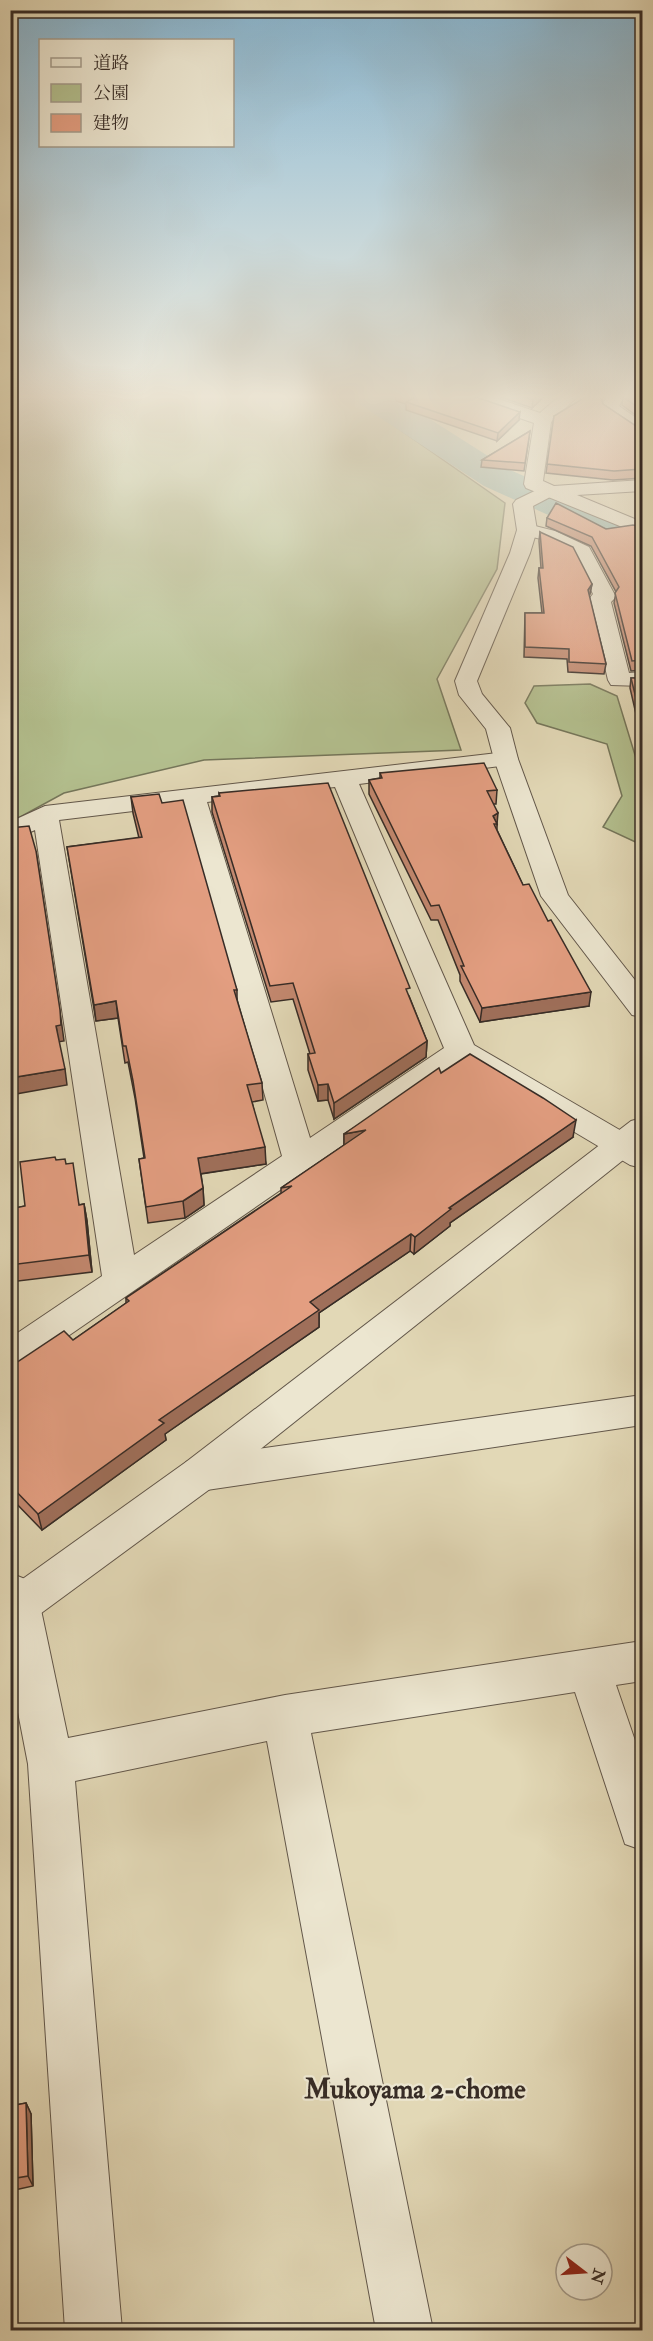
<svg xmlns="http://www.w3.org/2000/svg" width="653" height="2341" viewBox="0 0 653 2341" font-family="'IM FELL Double Pica','Noto Serif JP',serif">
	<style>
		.green { fill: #b3bf8e; stroke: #75765a; stroke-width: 1.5 }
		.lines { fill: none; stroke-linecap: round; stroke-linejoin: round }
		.river { fill: #95b9b1; fill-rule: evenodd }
		.minor-casing { stroke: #62574a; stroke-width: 2 }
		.tertiary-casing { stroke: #62574a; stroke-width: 2 }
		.minor { fill: #ece6d0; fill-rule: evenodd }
		.tertiary { fill: #ece6d0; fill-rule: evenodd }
		.wall { fill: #c3886f; stroke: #372c26; stroke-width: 1.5 }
		.shaded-wall { fill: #9f6f5a; stroke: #372c26; stroke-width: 1.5 }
		.building { fill: #e39e81; stroke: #372c26; stroke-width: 1.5 }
		.labels { text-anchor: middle; stroke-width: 4.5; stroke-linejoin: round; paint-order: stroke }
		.near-neighbourhood-label { font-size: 27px; font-weight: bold; fill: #372c26; stroke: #ece6d0 }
	</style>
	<rect width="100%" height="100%" fill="#e2d8b6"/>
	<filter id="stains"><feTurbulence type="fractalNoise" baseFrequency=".00333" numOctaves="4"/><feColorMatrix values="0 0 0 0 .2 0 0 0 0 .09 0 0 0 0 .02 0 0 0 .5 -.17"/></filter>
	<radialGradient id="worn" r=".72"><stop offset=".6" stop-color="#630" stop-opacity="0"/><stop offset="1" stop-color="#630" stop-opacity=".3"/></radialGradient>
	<g class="green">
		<polygon points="11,393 347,393 505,503 497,569 437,679 461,750 204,760 64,793 11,822"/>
		<polygon points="590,684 617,696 642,778 642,845 603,827 622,796 607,744 537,723 525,703 534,686"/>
	</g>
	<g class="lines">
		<polygon class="river" points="348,393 389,393 510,470 642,527 642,554 628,551 484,486 353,400"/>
		<g class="minor-casing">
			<g id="minor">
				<polygon points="456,393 481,393 540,413 563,393 581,393 551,422 543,481 554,486 642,480 642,491 577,495 642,522 642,535 526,488 524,484 534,423 458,397"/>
				<polygon points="609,393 626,393 619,406 642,422 642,434 636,433 604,411 601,407"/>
				<polygon points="527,524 555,531 589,547 616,597 611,602 629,673 642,672 642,686 611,685 608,680 589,599 593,594 574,555 541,539 520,534 517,530 520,526"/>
				<path d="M506 752 515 754 518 759 515 764 359 784 474 1045 642 1143V1168L630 1165 462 1065 23 1367 10 1371V1338L102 1276 35 830 10 841V822L45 806ZM335 787 444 1048 310 1138 207 802ZM183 805 282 1156 134 1255 59 820Z"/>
				<polygon points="642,1395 642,1425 200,1491 186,1486 180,1474 186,1462 200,1457"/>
				<polygon points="10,1573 25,1579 40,1605 68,1738 285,1695 642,1641 642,1681 616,1685 642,1761 642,1850 625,1844 575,1692 311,1733 433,2330 376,2330 267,1741 75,1781 122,2330 65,2330 28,1764 10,1671"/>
			</g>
		</g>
		<g class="tertiary-casing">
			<g id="tertiary">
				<polygon points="547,485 554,487 556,491 554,495 533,506 537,530 530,553 477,681 482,694 510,728 518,759 568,895 642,989 642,1017 632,1015 541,896 494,759 486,729 459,695 455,681 510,553 517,530 513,504 516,500"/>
				<polygon points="642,1118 642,1145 214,1486 25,1625 10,1631 10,1588 186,1462 631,1121"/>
			</g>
		</g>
		<use href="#minor" class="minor"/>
		<use href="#tertiary" class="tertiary"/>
	</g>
	<g class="wall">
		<polygon points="387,393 464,393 519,420 497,441 406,410 406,404 396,401 396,396"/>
		<polygon points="489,393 548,393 532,408"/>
		<polygon points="642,393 642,420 622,405 623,397"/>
		<polygon points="602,401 603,404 636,426 642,427 642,479 642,478 613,480 546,473 554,416"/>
		<polygon points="530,431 524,471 481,467 482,460"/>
		<polygon points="547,518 606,529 642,527 642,670 631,671 614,603 616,592 591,546 546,526"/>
		<polygon points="540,532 592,584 589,596 606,664 604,674 568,672 567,659 524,657 525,613 542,613 538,578 539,568 541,568 539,541"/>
		<polygon points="631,678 642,678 642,740 630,688"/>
		<polygon points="380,773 497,790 496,804 493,804 497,824 497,830 523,885 589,1006 480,1022 460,981 460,975 438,920 431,920 369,794 369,780 380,778"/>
		<polygon points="219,793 409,996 427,1041 426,1057 334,1119 328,1100 318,1101 308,1070 308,1054 310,1054 293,999 271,1002 212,812 212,797 219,796"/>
		<polygon points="131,797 162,803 237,990 237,1002 262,1083 263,1100 252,1102 266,1164 201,1174 203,1188 204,1205 185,1218 148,1223 139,1159 144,1158 135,1098 128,1062 125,1063 118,1018 96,1021 67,847 139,838 133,813"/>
		<polygon points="441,1073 573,1137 450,1223 450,1226 414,1254 410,1251 319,1313 319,1327 165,1434 166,1440 42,1530 10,1497 10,1367 73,1340 126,1303 126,1298 281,1193 281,1188 344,1145 344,1134"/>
		<polygon points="56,1160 66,1164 79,1205 84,1204 87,1221 92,1272 10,1282 10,1209 25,1206"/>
		<polygon points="26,2103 31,2114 33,2186 10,2191 10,2106"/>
	</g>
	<g class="shaded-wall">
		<polygon points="540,393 548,393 532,408 533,400"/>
		<polygon points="602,393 606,393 599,406 600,397"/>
		<polygon points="520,412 519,420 497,441 498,433"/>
		<polygon points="592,584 590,594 587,600 588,590"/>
		<polygon points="498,813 497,824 493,816"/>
		<polygon points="36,851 62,1026 64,1041 58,1042"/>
		<polygon points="591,992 589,1006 480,1022 482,1008"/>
		<polygon points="116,1001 118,1018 96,1021 94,1005"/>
		<polygon points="427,1041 426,1057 334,1119 334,1103"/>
		<polygon points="65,1069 67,1085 10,1095 10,1078"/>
		<polygon points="328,1084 328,1100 318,1101 318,1085"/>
		<polygon points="576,1120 573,1137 450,1223 450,1226 414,1254 415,1237 449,1208"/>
		<polygon points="366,1130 344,1151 344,1134"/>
		<polygon points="265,1147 266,1164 199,1174 198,1158"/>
		<polygon points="203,1188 204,1205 185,1218 183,1201"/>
		<polygon points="84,1204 87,1221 92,1272 89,1255"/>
		<polygon points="411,1234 410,1251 319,1313 319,1327 165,1434 166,1440 42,1530 38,1514 310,1302"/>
		<polygon points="26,2103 31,2114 33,2186 28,2176"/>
	</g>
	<g class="building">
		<polygon points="397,393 464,393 520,412 498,433 406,402 414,398"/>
		<polygon points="513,393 540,393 533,400"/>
		<polygon points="592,393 602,393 600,397 603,404 636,426 642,427 642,469 614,471 547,464 554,416"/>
		<polygon points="624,393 642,393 642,410 623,397"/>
		<polygon points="530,431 525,463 482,460"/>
		<polygon points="556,503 606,529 633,525 642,527 642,660 632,661 615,593 619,587 592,537 547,518"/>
		<polygon points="540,532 573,547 592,584 588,590 606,664 569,662 569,649 525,647 525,613 544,613 539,568 543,568"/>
		<polygon points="631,678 642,678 642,723"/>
		<polygon points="484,763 497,790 487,791 498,813 493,816 497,824 494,824 523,885 529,884 548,921 551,920 591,992 482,1008 461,966 464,966 439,905 431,906 369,780 382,778 380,773"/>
		<polygon points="328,783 410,988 406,989 427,1041 334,1103 328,1084 318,1085 308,1054 315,1053 293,983 270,986 212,797 220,796 219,793"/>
		<polygon points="159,794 162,803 183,800 237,990 234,990 262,1083 247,1085 265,1147 198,1158 203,1188 183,1201 146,1207 139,1159 145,1158 133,1081 126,1046 123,1046 116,1001 94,1005 67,847 142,837 131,797"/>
		<polygon points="29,826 36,851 60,1010 61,1025 56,1026 65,1069 10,1078 10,828"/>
		<polygon points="470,1054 543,1098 576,1120 449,1208 451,1209 415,1237 411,1234 310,1302 319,1310 159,1420 164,1423 38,1514 10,1485 10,1367 64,1331 73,1340 129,1301 126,1298 292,1186 281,1188 366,1130 344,1134 439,1068 441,1073"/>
		<polygon points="55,1157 56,1160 65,1159 66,1164 73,1163 79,1205 84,1204 89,1255 10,1265 10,1209 25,1206 20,1162"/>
		<polygon points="26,2103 28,2176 10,2179 10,2106"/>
	</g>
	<linearGradient id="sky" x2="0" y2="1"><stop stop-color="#87b6d2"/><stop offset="0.55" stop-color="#f2edde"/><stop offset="1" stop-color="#f2edde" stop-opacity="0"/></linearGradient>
	<rect width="653" height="721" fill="url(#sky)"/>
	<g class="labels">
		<g class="near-neighbourhood-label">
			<text x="415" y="2098">Mukoyama 2-chome</text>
		</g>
	</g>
	<rect width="653" height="2341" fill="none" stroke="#e2d8b6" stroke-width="36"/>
	<rect x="12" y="12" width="629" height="2317" fill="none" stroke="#372c26" stroke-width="3"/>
	<rect x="18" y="18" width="617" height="2305" fill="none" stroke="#372c26" stroke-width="1.5"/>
	<rect x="39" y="39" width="195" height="108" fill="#ece6d0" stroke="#a49c8c" stroke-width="1.5"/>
	<rect x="51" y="58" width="30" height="9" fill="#ece6d0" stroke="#a49c8c" stroke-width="1.5"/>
	<text x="93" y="69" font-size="18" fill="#372c26">道路</text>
	<rect x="51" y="84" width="30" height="18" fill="#b3bf8e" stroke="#a49c8c" stroke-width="1.5"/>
	<text x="93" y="99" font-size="18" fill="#372c26">公園</text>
	<rect x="51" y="114" width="30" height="18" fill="#e39e81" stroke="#a49c8c" stroke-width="1.5"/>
	<text x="93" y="129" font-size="18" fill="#372c26">建物</text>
	<g transform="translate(584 2272) rotate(107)"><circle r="28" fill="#ece6d0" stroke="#a49c8c" stroke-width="1.5"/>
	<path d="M0-4.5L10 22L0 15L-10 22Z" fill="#8f2418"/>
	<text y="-9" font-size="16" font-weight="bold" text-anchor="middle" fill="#372c26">N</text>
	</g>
	<rect width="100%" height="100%" filter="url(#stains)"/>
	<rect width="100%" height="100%" fill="url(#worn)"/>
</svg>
